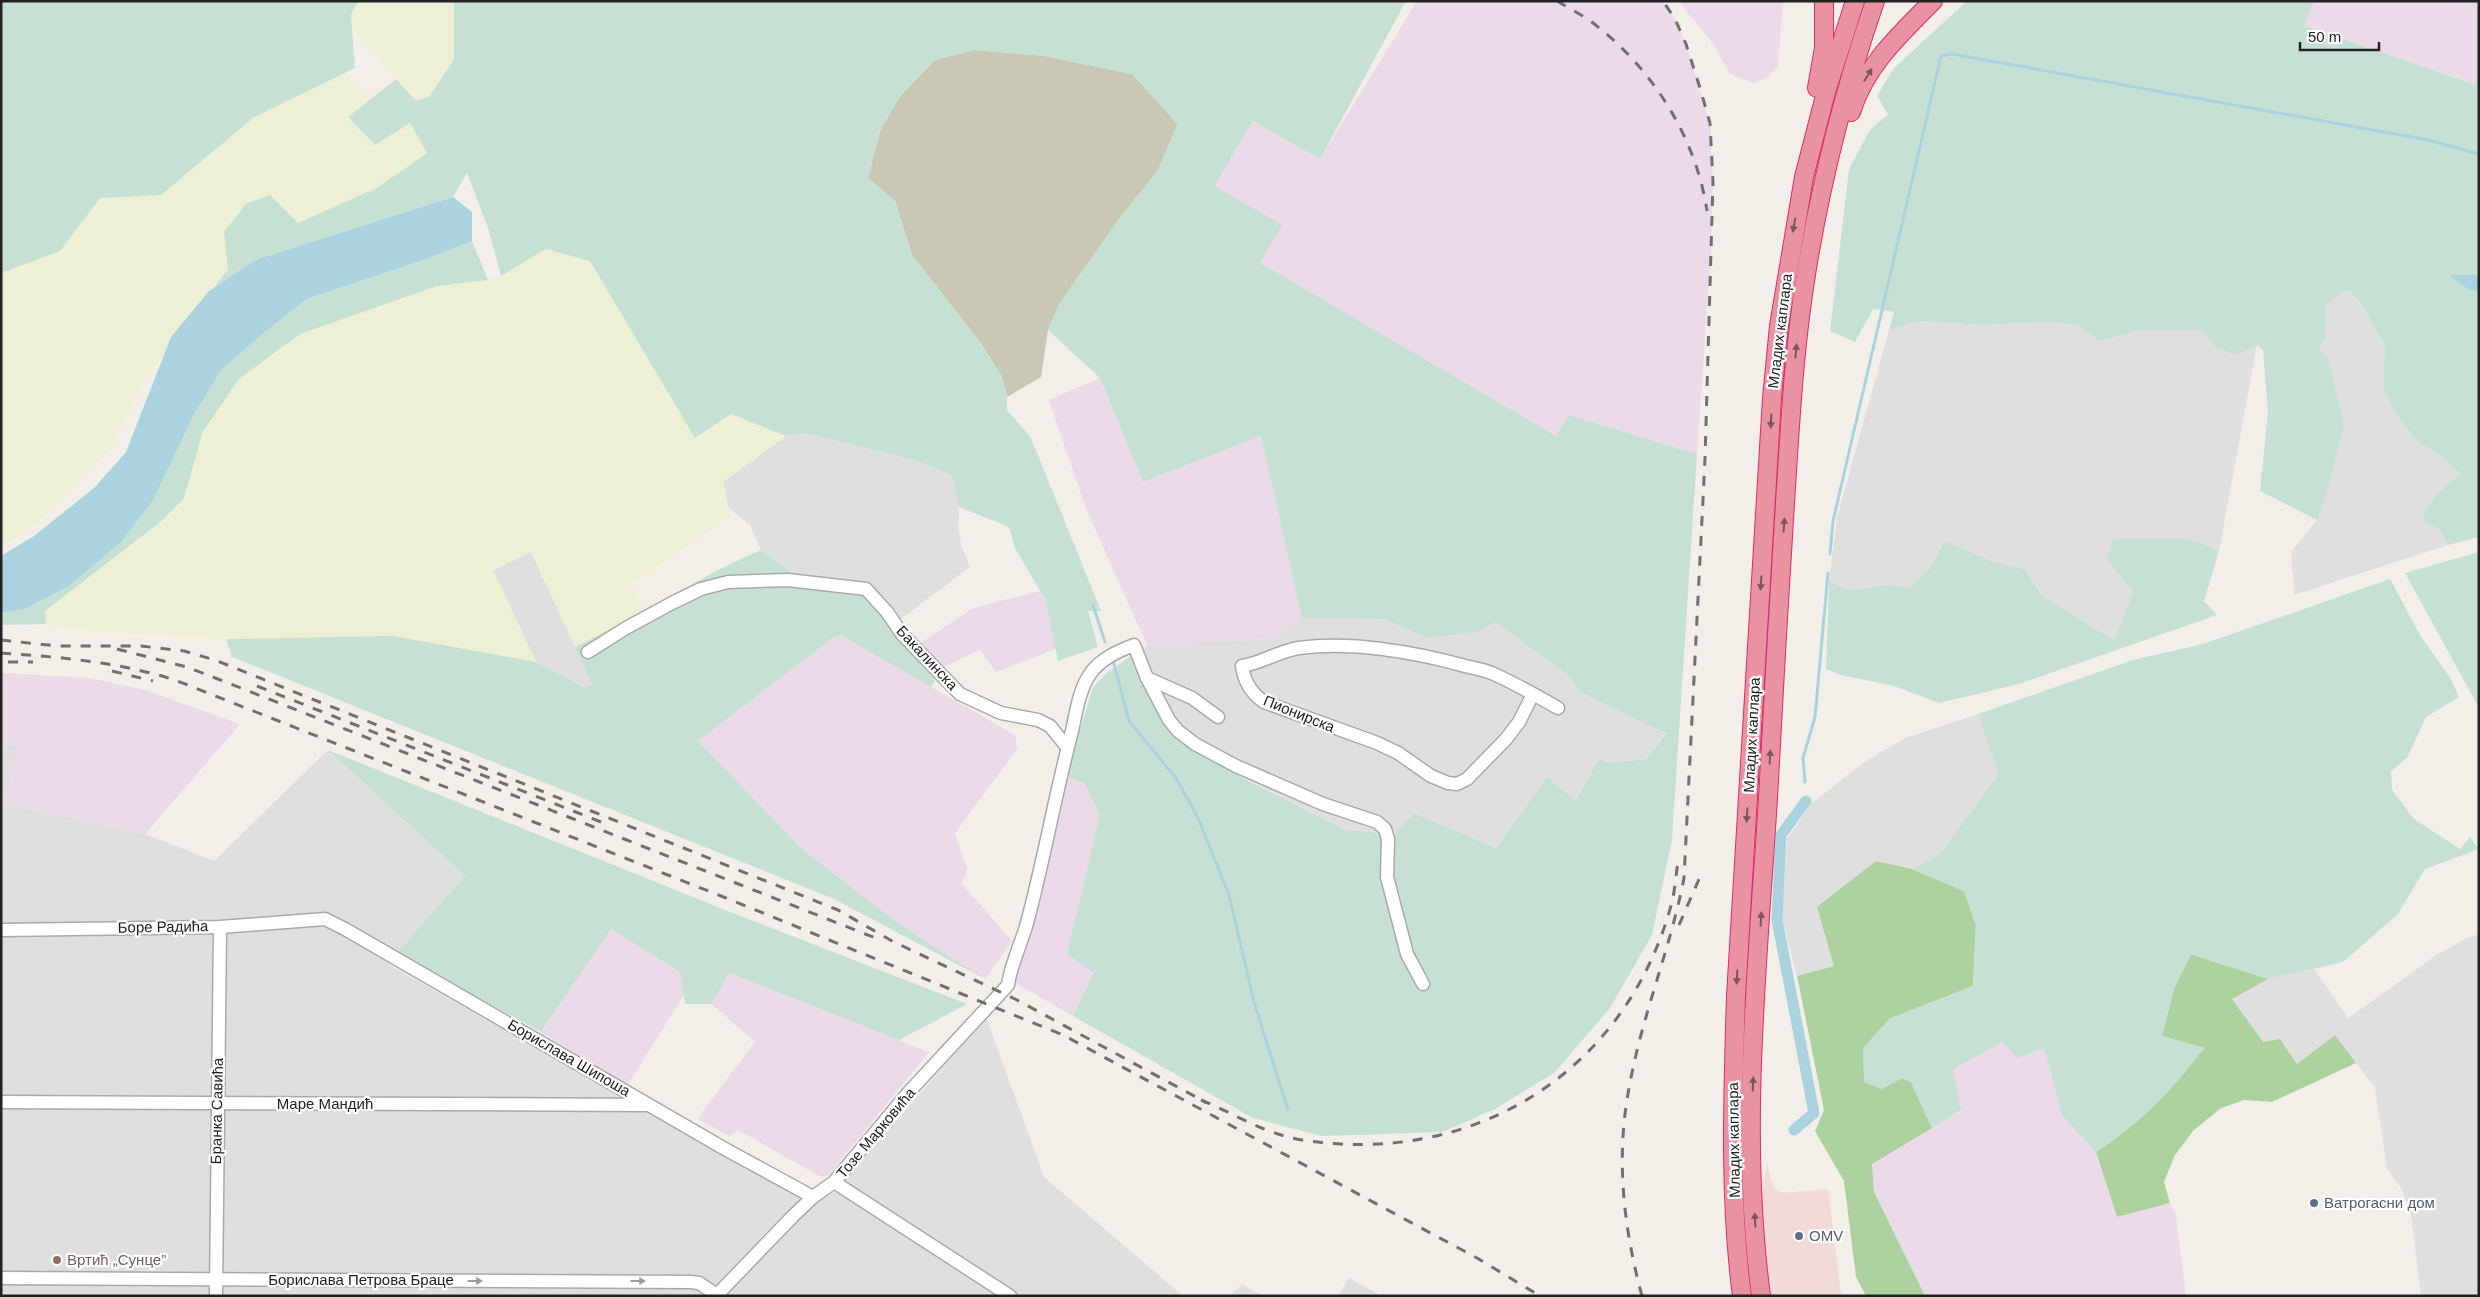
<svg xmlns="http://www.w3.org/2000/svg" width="2480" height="1297" viewBox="0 0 2480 1297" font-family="Arial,sans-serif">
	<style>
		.residential { fill: #e0dfdf }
		.commercial { fill: #f2dad9 }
		.industrial { fill: #ebdbe8 }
		.construction { fill: #c7c7b4 }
		.farmland { fill: #eef0d5 }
		.forest { fill: #add19e }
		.wetland { fill: #c6e0d4 }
		.water { fill: #aad3df }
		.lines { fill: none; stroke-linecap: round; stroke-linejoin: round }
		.stream { stroke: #aad3df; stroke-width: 3 }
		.canal { stroke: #aad3df; stroke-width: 11 }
		.minor-casing { stroke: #a9a9a9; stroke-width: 15 }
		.highway-casing { stroke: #dc2a67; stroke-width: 20 }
		.minor { stroke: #fff; stroke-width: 12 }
		.highway { stroke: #e892a2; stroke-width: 18 }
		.rail { stroke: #707070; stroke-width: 3; stroke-dasharray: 10 10; stroke-linecap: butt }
		.oneway { fill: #7b545c }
		.oneway2 { fill: #9c9c9c }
		.service-dot { fill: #5c6f8a; stroke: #fff; stroke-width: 2 }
		.education-dot { fill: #8d6e63; stroke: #fff; stroke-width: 2 }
		.labels { text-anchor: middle; stroke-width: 4.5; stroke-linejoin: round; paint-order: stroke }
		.street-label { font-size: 15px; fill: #222; stroke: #fff }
		.service-label { font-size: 15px; fill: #4e5e75; stroke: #fff; text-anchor: start }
		.education-label { font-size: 15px; fill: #785e54; stroke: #fff; text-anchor: start }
	</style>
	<rect width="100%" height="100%" fill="#f2efe9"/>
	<!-- residential -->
	<g class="residential">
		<polygon points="2350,291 2360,302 2385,345 2383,388 2419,443 2439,454 2460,474 2433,498 2423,521 2440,530 2448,545 2294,595 2291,552 2317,520 2319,351 2325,338 2326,305 2342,292"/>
		<polygon points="1920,321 1982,325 2047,322 2076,325 2100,341 2141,330 2202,330 2215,347 2257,345 2219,551 2190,539 2107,559 2133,592 2114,640 2042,596 2025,569 1991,561 1945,541 1930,568 1908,588 1890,585 1849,590 1829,582 1837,518 1889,330"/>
		<polygon points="803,433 887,453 926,464 952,476 959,507 958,525 961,544 970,567 898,621 845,586 800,579 761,550 750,525 728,507 723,482 786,436"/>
		<polygon points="531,552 593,684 585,688 536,662 493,570"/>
		<polygon points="1302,618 1384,619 1428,638 1477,632 1496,622 1569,676 1580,692 1666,732 1647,759 1607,763 1599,759 1576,800 1547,777 1496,848 1414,813 1394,834 1346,830 1179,744 1141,653 1147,645 1154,644 1271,639"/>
		<polygon points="1978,714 2000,774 1940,854 1912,869 1876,861 1834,966 1797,976 1782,919 1787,839 1811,804 1863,763 1905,738"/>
		<polygon points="18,745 4,803 145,834 214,861 328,750 465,876 388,964 810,1204 835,1192 986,1017 1044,1177 1183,1296 1,1296 1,746"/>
		<polygon points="2479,934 2479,1296 2421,1296 2411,1214 2400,1186 2387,1169 2375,1088 2335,1035 2297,1064 2280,1039 2263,1043 2232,999 2268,979 2314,969 2348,1018 2438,954 2467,938"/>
		<polygon points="1349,1278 1382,1296 1338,1296"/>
		<polygon points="1242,1284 1264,1296 1230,1296"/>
	</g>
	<!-- commercial -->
	<polygon class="commercial" points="1767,1165 1774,1189 1782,1193 1828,1189 1841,1295 1770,1296 1760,1197"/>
	<!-- industrial -->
	<g class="industrial">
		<polygon points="1417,1 1663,1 1675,19 1686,44 1710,123 1713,182 1711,251 1697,454 1569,415 1556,436 1259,263 1213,186 1253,121 1320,159"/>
		<polygon points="1678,1 1783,1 1778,67 1765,79 1753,83 1730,74 1714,45"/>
		<polygon points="2314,1 2479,1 2479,79 2475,84 2303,26"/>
		<polygon points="1100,378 1143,482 1261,436 1302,618 1271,639 1147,645 1086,509 1049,400"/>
		<polygon points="1040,591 1046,601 1056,649 996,672 980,650 943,667 919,644 973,608"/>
		<polygon points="842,636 1015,735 1017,749 955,833 967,869 962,884 1012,941 985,979 899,924 802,849 698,741 834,637"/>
		<polygon points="1,673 90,678 145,690 240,724 145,834 4,803 17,745 1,746"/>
		<polygon points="1066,776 1084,783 1100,814 1067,954 1095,973 1073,1016 1011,981 1025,952"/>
		<polygon points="611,929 680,972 684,995 627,1086 541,1032"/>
		<polygon points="729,973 929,1052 828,1176 819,1176 738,1130 730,1136 697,1119 755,1042 707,1000"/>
		<polygon points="2002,1041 2044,1048 2062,1115 2096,1152 2117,1217 2170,1203 2176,1216 2186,1296 1925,1296 1874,1192 1872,1163 1961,1111 1953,1069"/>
	</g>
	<!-- construction -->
	<polygon class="construction" points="974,50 1045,56 1132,74 1178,124 1158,170 1119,219 1060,303 1048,330 1041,377 1007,397 1002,377 983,346 912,255 895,201 868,178 880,131 900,96 935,60"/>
	<!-- farmland -->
	<g class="farmland">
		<polygon points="358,1 454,1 454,59 430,96 416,101 352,28 351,15"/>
		<polygon points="345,72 370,100 348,117 375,145 410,123 427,153 377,188 298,223 270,195 224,232 228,269 145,380 112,448 43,518 1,548 1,273 60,251 100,198 161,195 254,117"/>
		<polygon points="546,249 590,260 695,438 731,414 786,436 723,482 730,516 632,584 644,612 575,647 531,552 493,570 536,662 393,636 226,639 82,630 46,624 45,611 159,523 184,498 203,431 240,378 300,334 437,286 501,276"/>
	</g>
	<!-- forest -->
	<g class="forest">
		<polygon points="1876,861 1912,869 1964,891 1976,925 1973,986 1889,1019 1881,1089 1902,1078 1911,1082 1932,1128 1872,1164 1874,1192 1925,1296 1866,1296 1856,1277 1844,1181 1815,1131 1824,1110 1797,976 1834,966 1817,907"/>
		<path d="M2191,954L2268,979L2232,999L2263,1042L2280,1039L2297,1064L2335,1035L2356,1063L2272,1102L2244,1100L2221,1108L2193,1131L2175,1155L2164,1182L2170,1203L2117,1217L2096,1152C2140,1123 2172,1090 2204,1048L2162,1036L2174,988Z"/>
	</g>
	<!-- wetland -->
	<g class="wetland">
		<polygon points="1,1 358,1 351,15 355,68 254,117 161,195 100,198 60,251 1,273"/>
		<polygon points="454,1 1406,1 1320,159 1253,121 1214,186 1282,225 1260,263 1556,436 1569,415 1697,454 1672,840 1652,935 1610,1008 1554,1073 1495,1109 1442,1132 1322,1136 1253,1118 1073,1016 1094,973 1067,954 1100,814 1084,783 1066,776 1093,687 1106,674 1132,655 1178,741 1247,780 1346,830 1394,834 1414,813 1496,848 1547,777 1576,800 1599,759 1608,763 1647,759 1666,733 1580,692 1569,676 1496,622 1477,632 1428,638 1384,619 1302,618 1261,436 1143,482 1100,378 1048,330 1060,303 1119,219 1158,170 1178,125 1132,74 1045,56 974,50 935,60 900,96 880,131 868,178 895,201 912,255 983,346 1002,377 1007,397 1007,410 1031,438 1101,611 1088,611 1098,647 1058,661 1046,601 1015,548 1009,527 959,507 952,476 926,464 887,453 803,433 786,436 731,414 695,438 590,261 546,249 501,276 488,228 467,173 453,197 258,259 193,317 228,269 224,232 246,204 270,195 298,223 377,188 427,153 410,123 375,145 348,117 396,79 416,101 430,96 454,59"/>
		<path d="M1967,1H2314L2304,26L2474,84L2479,79V275H2450L2469,290L2479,291V537L2448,545L2440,530L2423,521C2426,500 2445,487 2460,474L2439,454L2419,443L2398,417L2383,388L2385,345L2360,302L2350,291L2342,292L2326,305L2325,338L2319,351L2328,357L2344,426L2329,484L2317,520L2260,491L2268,412L2263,350L2257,345L2236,355L2215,347L2202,330H2141L2100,341L2076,325L2047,322L1982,325L1920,321L1889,330L1894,312L1873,309L1855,342L1830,331L1849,169L1870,130L1888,114L1877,96L1894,68Z"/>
		<polygon points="472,241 488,280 437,286 300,334 240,378 203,431 184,498 159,523 45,611 46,624 1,625 1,613 24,609 191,420 221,370 265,332 307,299 418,262"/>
		<polygon points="2113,539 2190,539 2219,551 2204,601 2217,615 2019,684 1939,703 1894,686 1841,675 1826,669 1829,582 1849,590 1890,585 1908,588 1930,568 1945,541 1991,561 2025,569 2042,596 2114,640 2133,592 2107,559"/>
		<path d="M761,550L800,579L845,586H876L898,621L943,667L931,687L842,636L834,637L698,741L802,849L899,924L985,979L834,899L232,657L226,639L393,636L536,662L585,688L592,684L575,647C638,617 697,577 761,550Z"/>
		<polygon points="2479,552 2479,708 2405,573"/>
		<path d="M2390,579L2420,635L2451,679L2459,697L2426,717L2407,758L2391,771L2392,790L2414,819L2460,849L2470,837L2479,849L2425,869L2398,914L2343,962L2268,979L2191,954L2174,988L2162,1036L2204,1048C2172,1090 2141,1123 2096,1152L2062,1115L2044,1048L2017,1058L2002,1042L1953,1069L1961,1110L1932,1128L1911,1082L1902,1078L1881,1089L1864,1082L1863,1048L1889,1019L1973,986L1976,925L1964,891L1912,869L1940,854L1999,774L1978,714L2133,660L2203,644Z"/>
		<polygon points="328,750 728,911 967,1004 899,1040 729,973 711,1004 685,1004 680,972 611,929 541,1032 397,953 465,876"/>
	</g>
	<!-- water -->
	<g class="water">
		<polygon points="453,197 472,212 472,241 418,262 307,299 265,332 221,370 191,420 153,500 121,542 70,585 24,609 1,613 1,556 34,536 94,488 126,452 171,337 209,291 258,259"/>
		<polygon points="2449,275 2479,275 2479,291 2469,290"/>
	</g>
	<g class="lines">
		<!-- stream -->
		<g class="stream">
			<polyline points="1830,554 1833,521 1941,56 1952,54 2428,140 2479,154"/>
			<polyline points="1093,605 1105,642"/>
			<polyline points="1114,664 1129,721 1176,778 1198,818 1229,895 1254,1002 1288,1110"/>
			<polyline points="1805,782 1803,758 1815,717 1828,573"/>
		</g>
		<!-- canal -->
		<polyline class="canal" points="1794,1130 1814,1113 1777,920 1781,835 1806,801"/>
		<defs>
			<g id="minor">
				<polyline points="588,652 626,628 674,602 701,589 728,582 788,580 866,589 887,612 902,634 960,694 1001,713 1038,720 1050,726 1067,747"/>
				<polyline points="1147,678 1192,698 1218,717"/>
				<path d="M1533,694L1519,722L1506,739L1467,779L1457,784L1448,783L1431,776L1398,753L1377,743L1264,702C1251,693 1244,681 1242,666C1262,663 1279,651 1299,648C1351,641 1415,652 1465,666C1474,668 1485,670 1494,674C1516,684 1537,696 1558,708"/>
				<polyline points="1,930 220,927 325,919 345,929 725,1149 813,1197"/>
				<polyline points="1,1102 647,1105"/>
				<polyline points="834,1182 1010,1296"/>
				<polyline points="1,1278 691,1282 699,1283 717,1295"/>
				<polyline points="216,1296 220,927"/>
				<path d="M716,1296L793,1216L813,1197L834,1182L908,1093L1008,985C1011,963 1021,945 1027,923C1044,860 1055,795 1072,731C1076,713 1079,690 1090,674C1100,659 1118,651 1134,645L1147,678L1169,720L1178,731L1195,744L1236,766L1323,804L1377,822L1385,829L1388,839L1387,877L1407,954L1423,984"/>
			</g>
			<g id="highway">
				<polyline points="1817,88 1824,48 1824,1"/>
				<path d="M1851,112C1865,66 1900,34 1933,1"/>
				<path d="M1742,1296C1729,1197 1733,1096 1736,996L1772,398L1779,326L1804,177L1826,92L1855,1"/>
				<path d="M1761,1296C1739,1132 1758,962 1768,798C1773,700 1779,601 1785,503C1790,425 1794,346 1807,268C1822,177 1845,88 1875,1"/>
			</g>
		</defs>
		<!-- minor casing -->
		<use href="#minor" class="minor-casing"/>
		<!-- highway casing -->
		<use href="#highway" class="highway-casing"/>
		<!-- minor -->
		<use href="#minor" class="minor"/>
		<!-- highway -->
		<use href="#highway" class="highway"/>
		<!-- rail -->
		<g class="rail">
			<path d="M1557,1C1569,8 1582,15 1593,23C1652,68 1696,137 1707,211"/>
			<polyline points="1,640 57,646 141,646 184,651 215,660 838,910 892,941 1017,1000 1207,1103"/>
			<polyline points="117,649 187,667 218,679 878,939"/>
			<path d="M1,653C61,657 118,662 175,680L721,896L1063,1035L1477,1258L1540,1296"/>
			<polyline points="8,662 33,662"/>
			<polyline points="112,671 153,681"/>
			<polyline points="257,686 601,822"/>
			<polyline points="1679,925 1700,877"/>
			<path d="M1201,1100C1235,1114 1265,1134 1302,1140C1474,1167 1627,1072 1672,902C1675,889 1676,875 1678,861"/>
			<path d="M1642,1296C1624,1230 1616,1161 1628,1094C1640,1020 1670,951 1684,878L1705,459L1713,182L1710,123L1700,88L1686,44L1675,19L1663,1"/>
		</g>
	</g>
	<!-- one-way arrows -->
	<defs><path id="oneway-solid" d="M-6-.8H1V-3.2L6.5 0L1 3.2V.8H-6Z" transform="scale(1.25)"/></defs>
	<g class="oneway">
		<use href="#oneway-solid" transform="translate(1868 75) rotate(-58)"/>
		<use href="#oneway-solid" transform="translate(1794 225) rotate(100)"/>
		<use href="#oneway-solid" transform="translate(1796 351) rotate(-85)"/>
		<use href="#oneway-solid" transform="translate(1771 421) rotate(93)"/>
		<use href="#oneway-solid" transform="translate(1784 525) rotate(-86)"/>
		<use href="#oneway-solid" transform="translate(1761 583) rotate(93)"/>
		<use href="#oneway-solid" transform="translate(1770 757) rotate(-87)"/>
		<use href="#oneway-solid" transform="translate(1747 815) rotate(93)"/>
		<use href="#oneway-solid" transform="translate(1761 919) rotate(-87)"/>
		<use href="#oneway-solid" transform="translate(1737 977) rotate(93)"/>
		<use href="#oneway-solid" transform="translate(1753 1084) rotate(-88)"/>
		<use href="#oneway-solid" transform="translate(1755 1220) rotate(-93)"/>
	</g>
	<g class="oneway2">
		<use href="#oneway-solid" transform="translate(475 1281)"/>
		<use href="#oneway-solid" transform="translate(638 1281)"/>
	</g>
	<!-- markers -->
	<g class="service-dot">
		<circle cx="2314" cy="1203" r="5"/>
		<circle cx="1799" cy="1236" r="5"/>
	</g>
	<circle class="education-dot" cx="57" cy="1260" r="5"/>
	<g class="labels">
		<!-- street labels -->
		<g class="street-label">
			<text transform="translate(1780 331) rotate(-83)" y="5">Младих каплара</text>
			<text transform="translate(927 658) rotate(47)" y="5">Бакалинска</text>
			<text transform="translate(1299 714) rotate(22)" y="5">Пионирска</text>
			<text transform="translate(1752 735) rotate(-87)" y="5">Младих каплара</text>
			<text transform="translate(163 927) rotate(-1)" y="5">Боре Радића</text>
			<text transform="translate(569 1058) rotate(30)" y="5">Борислава Шипоша</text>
			<text x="325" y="1109">Маре Мандић</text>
			<text transform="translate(217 1111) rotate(-89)" y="5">Бранка Савића</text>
			<text transform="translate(876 1133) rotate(-50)" y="5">Тозе Марковића</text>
			<text transform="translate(1734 1140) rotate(-91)" y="5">Младих каплара</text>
			<text x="361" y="1285">Борислава Петрова Браце</text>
		</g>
		<!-- service labels -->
		<g class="service-label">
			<text x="2324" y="1208">Ватрогасни дом</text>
			<text x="1809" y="1241">OMV</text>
		</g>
		<!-- education labels -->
		<g class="education-label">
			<text x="67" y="1265">Вртић „Сунце”</text>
		</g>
	</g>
	<!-- border -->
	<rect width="2480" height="1297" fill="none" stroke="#222222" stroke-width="5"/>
	<!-- scale -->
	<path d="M2300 42v8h79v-8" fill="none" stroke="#222222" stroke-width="2.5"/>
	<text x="2308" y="42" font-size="15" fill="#222222" stroke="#ffffff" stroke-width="4" paint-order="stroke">50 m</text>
</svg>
